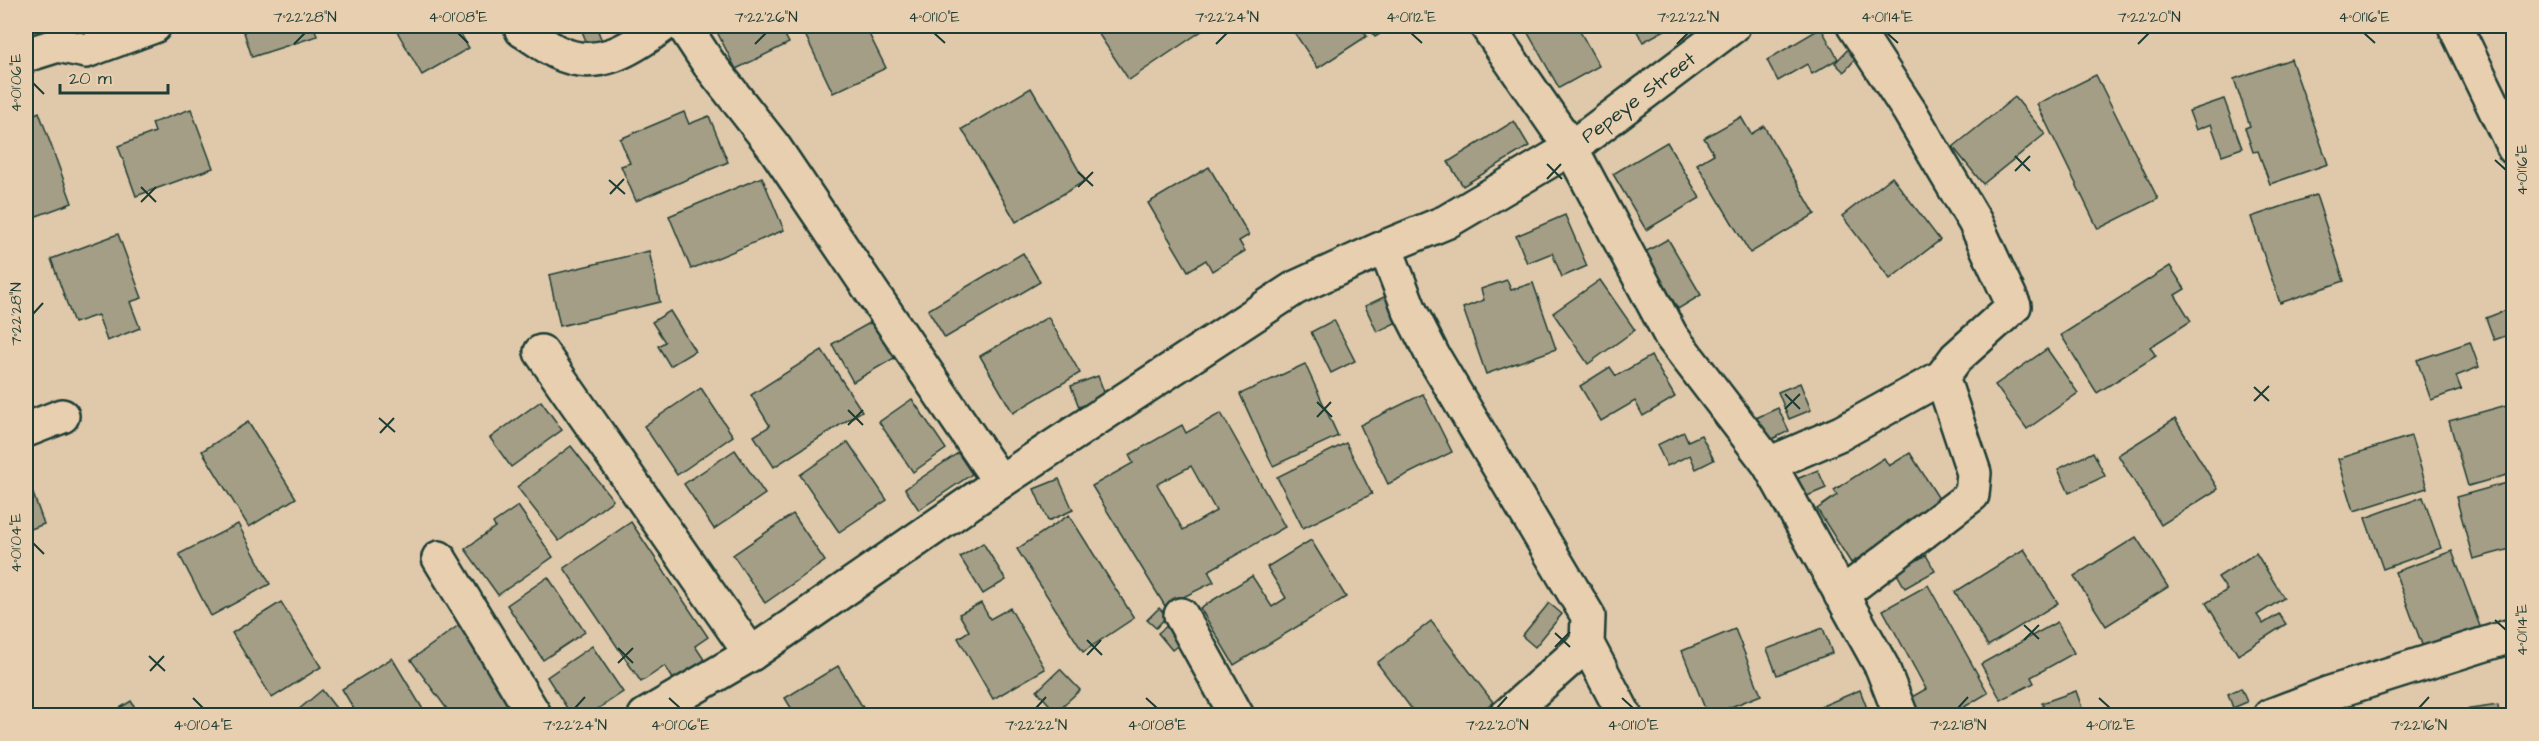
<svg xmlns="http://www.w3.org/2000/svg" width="2539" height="741" viewBox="0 0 2539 741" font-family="'Architects Daughter',sans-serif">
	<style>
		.building { fill: #a49e86; stroke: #1f3d34; stroke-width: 1.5; fill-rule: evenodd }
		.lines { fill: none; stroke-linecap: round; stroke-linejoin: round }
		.minor-casing { stroke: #1f3d34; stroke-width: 38 }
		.minor { stroke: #e8cfb0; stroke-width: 33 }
		.ticks { fill: none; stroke: #1f3d34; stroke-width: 2 }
		.labels { text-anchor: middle; stroke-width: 4.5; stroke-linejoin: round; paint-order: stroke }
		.street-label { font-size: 20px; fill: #1f3d34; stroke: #e8cfb0 }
		.neatline { fill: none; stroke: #1f3d34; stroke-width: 2 }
		.ticks-label { font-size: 15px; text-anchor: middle; fill: #1f3d34 }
	</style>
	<rect width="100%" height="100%" fill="#e0c9ab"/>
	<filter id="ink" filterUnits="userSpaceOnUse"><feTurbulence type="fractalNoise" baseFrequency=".0167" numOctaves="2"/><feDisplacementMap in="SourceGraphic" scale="12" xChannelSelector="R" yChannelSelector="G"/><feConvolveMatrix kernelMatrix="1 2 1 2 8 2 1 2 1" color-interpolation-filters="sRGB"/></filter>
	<g filter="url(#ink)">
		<!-- building -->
		<g class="building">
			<polygon points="242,26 314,26 317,36 252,57"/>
			<polygon points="394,26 456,26 469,48 422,75"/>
			<polygon points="580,26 596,26 606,51 592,56"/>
			<polygon points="714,26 780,26 789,43 736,69"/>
			<polygon points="801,26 865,26 886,68 833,93"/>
			<polygon points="1104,26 1209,26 1129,80 1098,33 1105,27"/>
			<polygon points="1290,26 1360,26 1367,36 1318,68"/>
			<polygon points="1367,26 1393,26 1375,37"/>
			<polygon points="1524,26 1577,26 1599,66 1559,88"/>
			<polygon points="1634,26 1672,26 1643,42"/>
			<polygon points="2503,26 2514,26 2514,63"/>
			<polygon points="1821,28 1838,59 1812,74 1807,64 1778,81 1767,60"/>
			<polygon points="1851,46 1860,54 1844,72 1835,63"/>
			<polygon points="2291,59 2328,164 2270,184 2258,151 2253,152 2245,128 2250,126 2234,79"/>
			<polygon points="2096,75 2158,199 2098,229 2037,104"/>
			<polygon points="1031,88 1085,181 1016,222 962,129"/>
			<polygon points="2015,97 2045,134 1983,184 1953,147"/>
			<polygon points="2224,99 2242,148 2222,155 2211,124 2196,130 2189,111"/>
			<polygon points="191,109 213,168 136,196 118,146 155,132 152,123"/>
			<polygon points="39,112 72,203 26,220 26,118"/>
			<polygon points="684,112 689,124 709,116 728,162 636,201 621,166 630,163 620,139"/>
			<polygon points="1741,117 1751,134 1764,126 1815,214 1750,253 1697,164 1714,154 1704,138"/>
			<polygon points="1514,121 1529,146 1463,186 1448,162"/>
			<polygon points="1667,142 1700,198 1646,230 1613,174"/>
			<polygon points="1209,167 1249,235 1239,241 1245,251 1212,271 1206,260 1188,271 1148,203"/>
			<polygon points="762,177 784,230 691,269 669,216"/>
			<polygon points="1892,177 1940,240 1890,279 1842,216"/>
			<polygon points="2316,195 2344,281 2280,303 2251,217"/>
			<polygon points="1565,215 1587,266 1562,277 1552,253 1527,263 1516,236"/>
			<polygon points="118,234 142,298 130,302 140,328 107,341 98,315 74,323 51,259"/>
			<polygon points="1668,239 1701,295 1678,309 1645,252"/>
			<polygon points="649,251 660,302 560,326 549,275"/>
			<polygon points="1023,253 1040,282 945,338 928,310"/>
			<polygon points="2170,266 2185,289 2175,295 2191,321 2150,347 2156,356 2097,393 2061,335"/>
			<polygon points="1507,280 1511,290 1533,283 1556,349 1486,374 1463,308 1484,300 1481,289"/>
			<polygon points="1600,280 1635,330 1588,364 1553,313"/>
			<polygon points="1388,295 1401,320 1377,332 1365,306"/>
			<polygon points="2514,307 2514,333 2494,340 2486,318"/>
			<polygon points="670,311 695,351 670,366 658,346 665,342 652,322"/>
			<polygon points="1048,317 1080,373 1013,413 980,356"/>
			<polygon points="875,320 896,357 853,382 832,344"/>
			<polygon points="1334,320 1355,361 1331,373 1311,332"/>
			<polygon points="2470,342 2479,367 2456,376 2461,389 2431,400 2417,360"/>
			<polygon points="2047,349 2078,393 2027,429 1995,385"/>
			<polygon points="822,350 862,411 774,467 754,436 770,426 751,395"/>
			<polygon points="1651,356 1675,397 1643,416 1635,401 1601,421 1580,386 1610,367 1616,376"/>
			<polygon points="1305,364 1338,436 1273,466 1240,394"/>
			<polygon points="1098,376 1106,397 1079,407 1071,386"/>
			<polygon points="1800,383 1811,410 1789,419 1778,392"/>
			<polygon points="701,388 733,436 677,475 644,426"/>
			<polygon points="1423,394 1452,452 1388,484 1360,425"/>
			<polygon points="912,399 946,449 913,472 879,422"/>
			<polygon points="541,401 562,430 511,467 490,438"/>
			<polygon points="2514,403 2514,473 2468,486 2449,421"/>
			<polygon points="1778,408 1789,431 1766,442 1756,418"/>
			<path d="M1221,413L1285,527L1208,571L1214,582L1165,606L1092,486L1133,463L1129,455L1182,425L1186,433ZM1191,466L1216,511L1183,530L1157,484Z"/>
			<polygon points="2175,419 2218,489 2161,525 2118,455"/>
			<polygon points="248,422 296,498 249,527 202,451"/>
			<polygon points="1684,432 1688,441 1701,435 1714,460 1696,469 1690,455 1667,466 1657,445"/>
			<polygon points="2411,436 2427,488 2354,511 2338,459"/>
			<polygon points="848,442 887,500 839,532 800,475"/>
			<polygon points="1346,443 1372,494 1303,528 1277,477"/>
			<polygon points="571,446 613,500 559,541 517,487"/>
			<polygon points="735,450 765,494 714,529 684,484"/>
			<polygon points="2093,452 2105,476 2069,493 2058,469"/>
			<polygon points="958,453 972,474 919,510 905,489"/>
			<polygon points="1910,453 1943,505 1851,563 1817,509 1837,495 1834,490 1884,458 1889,466"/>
			<polygon points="1818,470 1826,488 1800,499 1792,481"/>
			<polygon points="26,474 44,524 26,531"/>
			<polygon points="1059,479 1073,510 1048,521 1034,489"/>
			<polygon points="2514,481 2514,548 2473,559 2456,497"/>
			<polygon points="2423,497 2441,548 2383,569 2365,518"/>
			<polygon points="518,506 553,557 498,595 465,549 495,527 493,523"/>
			<polygon points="793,514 825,561 765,603 733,555"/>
			<polygon points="1069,515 1134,618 1083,652 1017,549"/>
			<polygon points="631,522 708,637 695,646 707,664 677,685 665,666 641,682 564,568"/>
			<polygon points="238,524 270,584 211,616 179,554"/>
			<polygon points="2136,537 2168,587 2106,626 2074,576"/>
			<polygon points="1311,540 1346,597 1234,665 1200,608 1252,576 1272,607 1286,598 1267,567"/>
			<polygon points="983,543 1006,580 983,594 960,557"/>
			<polygon points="2024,549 2058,603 1988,646 1955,592"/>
			<polygon points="2452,551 2481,629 2424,650 2395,572"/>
			<polygon points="2256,553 2284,598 2257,615 2263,624 2279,614 2286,624 2238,655 2206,603 2227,590 2218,577"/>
			<polygon points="1926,555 1935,571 1905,588 1896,572"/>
			<polygon points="548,577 585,632 543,660 507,605"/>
			<polygon points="1928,585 1988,693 1949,716 1920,716 1910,698 1926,689 1883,610"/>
			<polygon points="281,602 321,667 272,698 232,633"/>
			<polygon points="981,603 990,619 1010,608 1045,669 993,699 958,638 969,631 959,614"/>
			<polygon points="1549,603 1562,614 1535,647 1522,636"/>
			<polygon points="1159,608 1167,616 1156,628 1147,620"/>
			<polygon points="1177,618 1190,636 1172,650 1158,633"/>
			<polygon points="1431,621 1493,702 1475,716 1417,716 1377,663"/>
			<polygon points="463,622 532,715 452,716 411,660"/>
			<polygon points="2057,622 2074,653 2031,677 2034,683 2001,700 1981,664"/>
			<polygon points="1823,628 1832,653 1777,675 1767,649"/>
			<polygon points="1735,629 1761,695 1708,716 1682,651"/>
			<polygon points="592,646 623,692 587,716 572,716 547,677"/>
			<polygon points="392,658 427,716 358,716 342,689"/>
			<polygon points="838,666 868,716 796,716 785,698"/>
			<polygon points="1060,669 1080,690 1056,712 1037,691"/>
			<polygon points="2241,688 2247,702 2233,708 2228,694"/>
			<polygon points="322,690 342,716 291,716"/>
			<polygon points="1860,690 1870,716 1817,716 1815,709"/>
			<polygon points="2076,691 2085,716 2047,716 2042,703"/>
			<polygon points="131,701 140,716 107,716"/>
			<polygon points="2498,705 2499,716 2436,716 2436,714"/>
		</g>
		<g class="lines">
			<defs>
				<g id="minor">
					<polyline points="684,26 709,64 774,147 1000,482"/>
					<polyline points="1487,26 1571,148 1671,336 1769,464 1882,667 1901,716"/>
					<polyline points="2455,26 2514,148"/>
					<path d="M522,30C534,37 545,46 557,52C596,72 631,49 662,26"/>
					<polyline points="26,55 58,45 86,51 154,26"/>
					<polyline points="541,352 751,654"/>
					<polyline points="26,430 62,416"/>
					<polyline points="1769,464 1841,433 1942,377"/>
					<polyline points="439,558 535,716"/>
					<polyline points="1841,595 1972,495 1974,473 1942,377 1956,358 2014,306 1975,222 1910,112 1854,26"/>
					<polyline points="1181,615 1237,716"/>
					<polyline points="645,716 751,654 1000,482 1295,288 1385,247"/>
					<polyline points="1506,716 1587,644"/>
					<polyline points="1625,716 1587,644 1588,616 1433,356 1410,311 1385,247 1446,222 1571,148 1733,26"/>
					<polyline points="2270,716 2330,693 2514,635"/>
				</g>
			</defs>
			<!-- minor casing -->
			<use href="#minor" class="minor-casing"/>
			<!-- minor -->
			<use href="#minor" class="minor"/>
		</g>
	</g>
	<!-- ticks -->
	<path class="ticks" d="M458,33L468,43M934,33L945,43M1411,33L1422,43M1887,33L1898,43M2364,33L2375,43M294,44L305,33M755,44L766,33M1216,44L1227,33M1677,44L1688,33M2138,44L2149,33M33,83L44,94M2015,156L2030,171M2495,160L2506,170M1547,164L1562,179M2015,171L2030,156M1078,172L1093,186M1547,179L1561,164M609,180L625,194M141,187L156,202M1078,187L1093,172M610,194L624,179M141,202L156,187M33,314L43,303M2254,387L2269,401M1785,394L1800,409M2254,401L2269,386M1317,402L1332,417M1785,409L1800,394M848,410L863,425M1317,417L1331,402M379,418L395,432M848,425L863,410M380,433L394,418M33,543L44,554M2495,620L2506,630M2024,625L2039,639M1555,633L1570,647M1087,640L1102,655M2024,640L2039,625M1555,647L1570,632M618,648L633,663M1087,655L1101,640M149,656L165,671M618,663L633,648M150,671L164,656M193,698L203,708M669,698L680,708M1146,698L1157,708M1622,698L1633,708M2099,698L2110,708M575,708L585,697M1036,708L1046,697M1497,708L1507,697M1958,708L1968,697M2419,708L2429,697"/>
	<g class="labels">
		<!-- street labels -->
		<g class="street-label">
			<text transform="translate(1638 97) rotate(-37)" y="7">Pepeye Street</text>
		</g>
	</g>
	<!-- margin -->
	<rect width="2539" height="741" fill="none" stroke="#e8cfb0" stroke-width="66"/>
	<!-- scale -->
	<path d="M60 84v9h108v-9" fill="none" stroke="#1f3d34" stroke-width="3"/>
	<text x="69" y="84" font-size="18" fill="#1f3d34" stroke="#e8cfb0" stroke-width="4.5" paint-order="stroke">20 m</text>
	<rect x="33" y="33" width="2473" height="675" class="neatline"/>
	<g class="ticks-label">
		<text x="305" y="22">7°22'28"N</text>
		<text x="458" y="22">4°01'08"E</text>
		<text x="766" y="22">7°22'26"N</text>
		<text x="934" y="22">4°01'10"E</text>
		<text x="1227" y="22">7°22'24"N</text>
		<text x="1411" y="22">4°01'12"E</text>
		<text x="1688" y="22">7°22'22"N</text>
		<text x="1887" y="22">4°01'14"E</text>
		<text x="2149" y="22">7°22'20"N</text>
		<text x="2364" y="22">4°01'16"E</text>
		<text transform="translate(16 83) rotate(-90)" y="5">4°01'06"E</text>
		<text transform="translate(2522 170) rotate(-90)" y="5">4°01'16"E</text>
		<text transform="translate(16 314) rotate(-90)" y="5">7°22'28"N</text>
		<text transform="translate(16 543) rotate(-90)" y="5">4°01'04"E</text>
		<text transform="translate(2522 630) rotate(-90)" y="5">4°01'14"E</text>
		<text x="203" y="730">4°01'04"E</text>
		<text x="575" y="730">7°22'24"N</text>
		<text x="680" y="730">4°01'06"E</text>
		<text x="1036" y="730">7°22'22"N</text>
		<text x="1157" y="730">4°01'08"E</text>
		<text x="1497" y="730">7°22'20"N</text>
		<text x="1633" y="730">4°01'10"E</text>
		<text x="1958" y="730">7°22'18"N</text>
		<text x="2110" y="730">4°01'12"E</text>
		<text x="2419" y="730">7°22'16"N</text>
	</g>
</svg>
